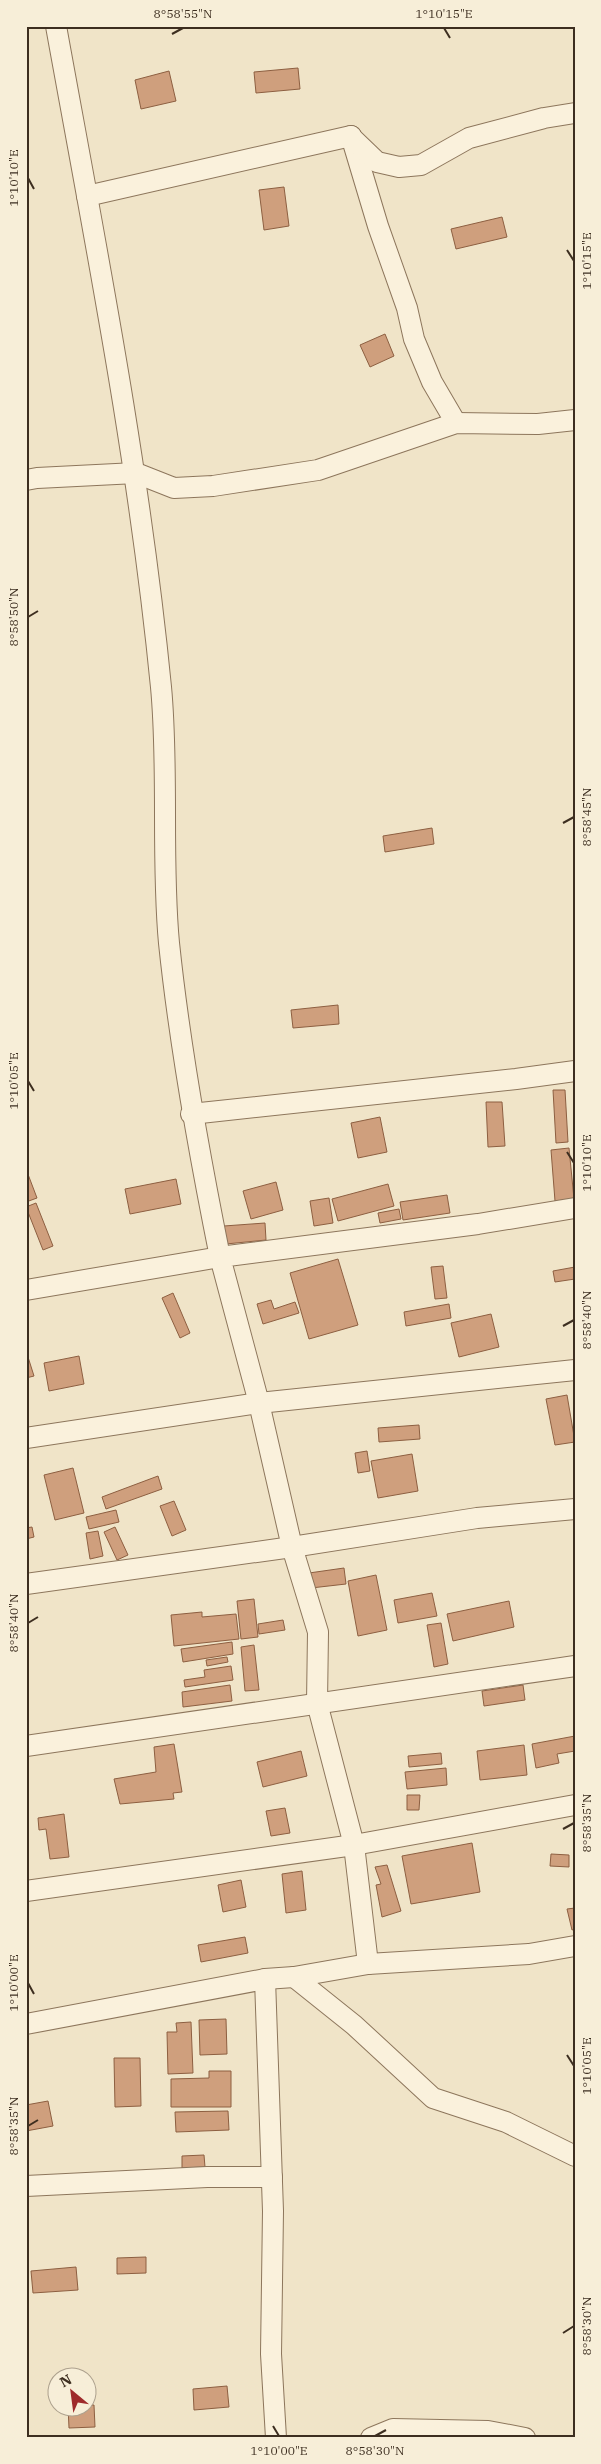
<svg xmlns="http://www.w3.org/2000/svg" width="601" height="2464" viewBox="0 0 601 2464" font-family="'IBM Plex Serif',serif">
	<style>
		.building { fill: #cf9f7d; stroke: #8d5f41 }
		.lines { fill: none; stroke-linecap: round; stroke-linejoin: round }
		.minor-casing { stroke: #8d765c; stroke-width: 22 }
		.minor { stroke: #faf1dc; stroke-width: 20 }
		.ticks { fill: none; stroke: #3d2e20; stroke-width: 2 }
		.neatline { fill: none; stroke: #3d2e20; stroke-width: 2 }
		.ticks-label { font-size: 12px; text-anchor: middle; fill: #3d2e20 }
	</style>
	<rect width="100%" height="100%" fill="#f0e4c8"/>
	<!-- building -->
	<g class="building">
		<polygon points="298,68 300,89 256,93 254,72"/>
		<polygon points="169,71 176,101 141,109 135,80"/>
		<polygon points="284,187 289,226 264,230 259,190"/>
		<polygon points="502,217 507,237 456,249 451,229"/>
		<polygon points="385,334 394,356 370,367 360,345"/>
		<polygon points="432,828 434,844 385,852 383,836"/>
		<polygon points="338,1005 339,1024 293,1028 291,1010"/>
		<polygon points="553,1090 565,1090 568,1142 556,1143"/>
		<polygon points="486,1102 502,1102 505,1146 488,1147"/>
		<polygon points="380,1117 387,1152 358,1158 351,1123"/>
		<polygon points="569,1148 574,1199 555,1201 551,1150"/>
		<polygon points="26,1169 37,1198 26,1202"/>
		<polygon points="176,1179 181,1204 130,1214 125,1189"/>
		<polygon points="276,1182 283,1210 251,1219 243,1191"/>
		<polygon points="388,1184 394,1206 338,1221 332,1199"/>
		<polygon points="447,1195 450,1213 403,1220 400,1202"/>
		<polygon points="329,1198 333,1223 314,1226 310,1201"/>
		<polygon points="36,1203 53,1246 43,1250 26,1207"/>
		<polygon points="399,1209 401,1219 380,1223 378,1213"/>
		<polygon points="265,1223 266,1240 226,1244 224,1226"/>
		<polygon points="338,1259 358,1325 309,1339 290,1273"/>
		<polygon points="443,1266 447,1298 435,1299 431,1267"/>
		<polygon points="575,1267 575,1279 555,1282 553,1271"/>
		<polygon points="173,1293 190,1333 180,1338 162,1298"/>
		<polygon points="271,1300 274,1309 295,1302 299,1313 263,1324 257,1304"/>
		<polygon points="449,1304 451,1318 406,1326 404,1312"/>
		<polygon points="491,1314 499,1347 459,1357 451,1323"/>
		<polygon points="79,1356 84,1384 49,1391 44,1363"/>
		<polygon points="26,1357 28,1357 34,1376 26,1378"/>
		<polygon points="567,1395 575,1442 555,1445 546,1399"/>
		<polygon points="419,1425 420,1439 379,1442 378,1428"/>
		<polygon points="367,1451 370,1471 358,1473 355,1453"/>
		<polygon points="412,1454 418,1491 378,1498 371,1461"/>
		<polygon points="73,1468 84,1513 55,1520 44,1475"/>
		<polygon points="158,1476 162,1489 106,1509 102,1497"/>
		<polygon points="174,1501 186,1530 172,1536 160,1506"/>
		<polygon points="116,1510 119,1522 89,1529 86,1517"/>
		<polygon points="32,1527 34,1537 26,1539 26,1528"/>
		<polygon points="115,1527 128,1555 117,1560 104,1532"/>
		<polygon points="98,1531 103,1556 90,1559 86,1533"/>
		<polygon points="344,1568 346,1584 311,1588 309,1573"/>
		<polygon points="376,1575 387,1630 358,1636 348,1581"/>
		<polygon points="432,1593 437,1616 398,1623 394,1600"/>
		<polygon points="254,1599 258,1637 241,1639 237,1601"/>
		<polygon points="509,1601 514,1627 453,1641 447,1614"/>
		<polygon points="202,1612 202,1617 236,1614 239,1639 174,1646 171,1615"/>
		<polygon points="283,1620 285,1630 259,1634 258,1624"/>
		<polygon points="441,1623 448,1664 434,1667 427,1625"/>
		<polygon points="232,1642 233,1654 183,1662 181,1649"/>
		<polygon points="254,1645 259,1690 245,1691 241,1647"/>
		<polygon points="227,1657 228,1662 207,1666 206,1660"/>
		<polygon points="231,1666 233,1680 185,1687 184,1680 205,1677 204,1670"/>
		<polygon points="230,1685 232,1701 183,1707 182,1692"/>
		<polygon points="523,1685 525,1700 484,1706 482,1691"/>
		<polygon points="575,1736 575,1751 557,1754 559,1763 536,1768 532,1744"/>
		<polygon points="174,1744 182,1792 173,1793 174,1799 120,1804 114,1779 156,1772 154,1747"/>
		<polygon points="524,1745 527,1775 480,1780 477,1751"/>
		<polygon points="301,1751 307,1776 263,1787 257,1762"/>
		<polygon points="441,1753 442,1764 409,1767 408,1756"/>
		<polygon points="446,1768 447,1785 407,1789 405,1772"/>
		<polygon points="407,1795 420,1795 419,1810 407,1810"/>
		<polygon points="285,1808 290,1833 271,1836 266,1811"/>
		<polygon points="64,1814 69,1857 50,1859 46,1829 39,1830 38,1818"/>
		<polygon points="472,1843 480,1892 411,1904 402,1856"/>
		<polygon points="551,1854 569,1855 569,1867 550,1866"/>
		<polygon points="387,1865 401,1911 382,1917 376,1885 381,1884 375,1867"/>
		<polygon points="302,1871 306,1910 286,1913 282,1874"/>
		<polygon points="241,1880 246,1907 223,1912 218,1885"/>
		<polygon points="575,1908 575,1929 572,1930 567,1909"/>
		<polygon points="245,1937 248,1953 201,1962 198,1945"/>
		<polygon points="226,2019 227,2054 200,2055 199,2020"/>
		<polygon points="191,2022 193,2073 168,2074 167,2032 177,2032 176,2023"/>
		<polygon points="114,2058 140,2058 141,2106 115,2107"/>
		<polygon points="209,2071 231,2071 231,2107 171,2107 171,2079 209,2078"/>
		<polygon points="48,2101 53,2126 26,2131 26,2105"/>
		<polygon points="228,2111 229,2130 176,2132 175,2112"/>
		<polygon points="204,2155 205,2167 182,2168 182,2156"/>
		<polygon points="146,2257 146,2273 117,2274 117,2258"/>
		<polygon points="76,2267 78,2290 33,2293 31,2271"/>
		<polygon points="227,2386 229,2407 194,2410 193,2389"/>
		<polygon points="88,2405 94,2405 95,2427 69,2428 68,2406"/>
	</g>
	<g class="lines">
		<defs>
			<g id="minor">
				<polyline points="351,136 378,226 407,308 414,339 432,382 456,423"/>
				<polyline points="352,138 377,162 399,167 421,165 469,138 544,118 575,113"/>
				<polyline points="87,196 351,136"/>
				<polyline points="26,480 37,478 136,473 174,488 213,486 318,470 456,423 538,424 575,420"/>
				<polyline points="191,1114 516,1079 575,1071"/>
				<path d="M26,1290L220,1257C199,1153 180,1049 169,943C161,858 169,771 161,687C139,463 96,247 56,26"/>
				<polyline points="26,1438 259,1403 575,1370"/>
				<polyline points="26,1584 292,1547 477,1518 575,1509"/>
				<polyline points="26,1746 575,1666"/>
				<polyline points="26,1891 354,1845 575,1805"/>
				<polyline points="368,1964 354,1845 317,1703 318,1632 292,1547 259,1403 220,1257 478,1224 575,1208"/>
				<polyline points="294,1977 354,2025 433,2098 506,2122 575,2156"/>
				<polyline points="265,1979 273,2211 271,2354 276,2438"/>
				<polyline points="26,2024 265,1979 294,1977 368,1964 529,1954 575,1946"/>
				<polyline points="26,2186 207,2177 272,2177"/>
				<polyline points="371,2438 393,2429 488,2431 525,2438"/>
			</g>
		</defs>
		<!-- minor casing -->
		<use href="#minor" class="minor-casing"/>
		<!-- minor -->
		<use href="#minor" class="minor"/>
	</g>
	<!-- ticks -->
	<path class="ticks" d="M444,28L450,38M172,34L183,28M28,178L34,189M567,250L574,261M28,617L38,611M563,823L574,817M28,1081L34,1091M567,1152L574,1163M563,1326L574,1320M28,1623L38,1617M563,1829L574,1823M28,1983L34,1994M567,2055L574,2066M28,2126L38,2120M563,2333L574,2326M273,2426L279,2436M375,2436L386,2430"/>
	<!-- border -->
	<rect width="601" height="2464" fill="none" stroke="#f7eed8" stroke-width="55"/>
	<!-- north arrow -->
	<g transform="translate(72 2392) rotate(331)"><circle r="24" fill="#f7eed8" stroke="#ada18e"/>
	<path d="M0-4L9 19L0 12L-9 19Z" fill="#9e2a2b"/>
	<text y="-8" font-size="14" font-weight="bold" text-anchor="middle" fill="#3d2e20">N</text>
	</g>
	<rect x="28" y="28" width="546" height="2408" class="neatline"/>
	<g class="ticks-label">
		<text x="183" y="18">8°58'55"N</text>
		<text x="444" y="18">1°10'15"E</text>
		<text transform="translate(14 178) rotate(-90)" y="4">1°10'10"E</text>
		<text transform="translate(587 261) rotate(-90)" y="4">1°10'15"E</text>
		<text transform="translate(14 617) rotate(-90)" y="4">8°58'50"N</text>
		<text transform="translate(587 817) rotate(-90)" y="4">8°58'45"N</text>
		<text transform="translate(14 1081) rotate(-90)" y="4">1°10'05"E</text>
		<text transform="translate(587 1163) rotate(-90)" y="4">1°10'10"E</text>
		<text transform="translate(587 1320) rotate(-90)" y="4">8°58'40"N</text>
		<text transform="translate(14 1623) rotate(-90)" y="4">8°58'40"N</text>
		<text transform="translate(587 1823) rotate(-90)" y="4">8°58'35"N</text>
		<text transform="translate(14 1983) rotate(-90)" y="4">1°10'00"E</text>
		<text transform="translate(587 2066) rotate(-90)" y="4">1°10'05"E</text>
		<text transform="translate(14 2126) rotate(-90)" y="4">8°58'35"N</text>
		<text transform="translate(587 2326) rotate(-90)" y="4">8°58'30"N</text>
		<text x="279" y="2455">1°10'00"E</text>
		<text x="375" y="2455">8°58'30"N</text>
	</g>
</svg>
